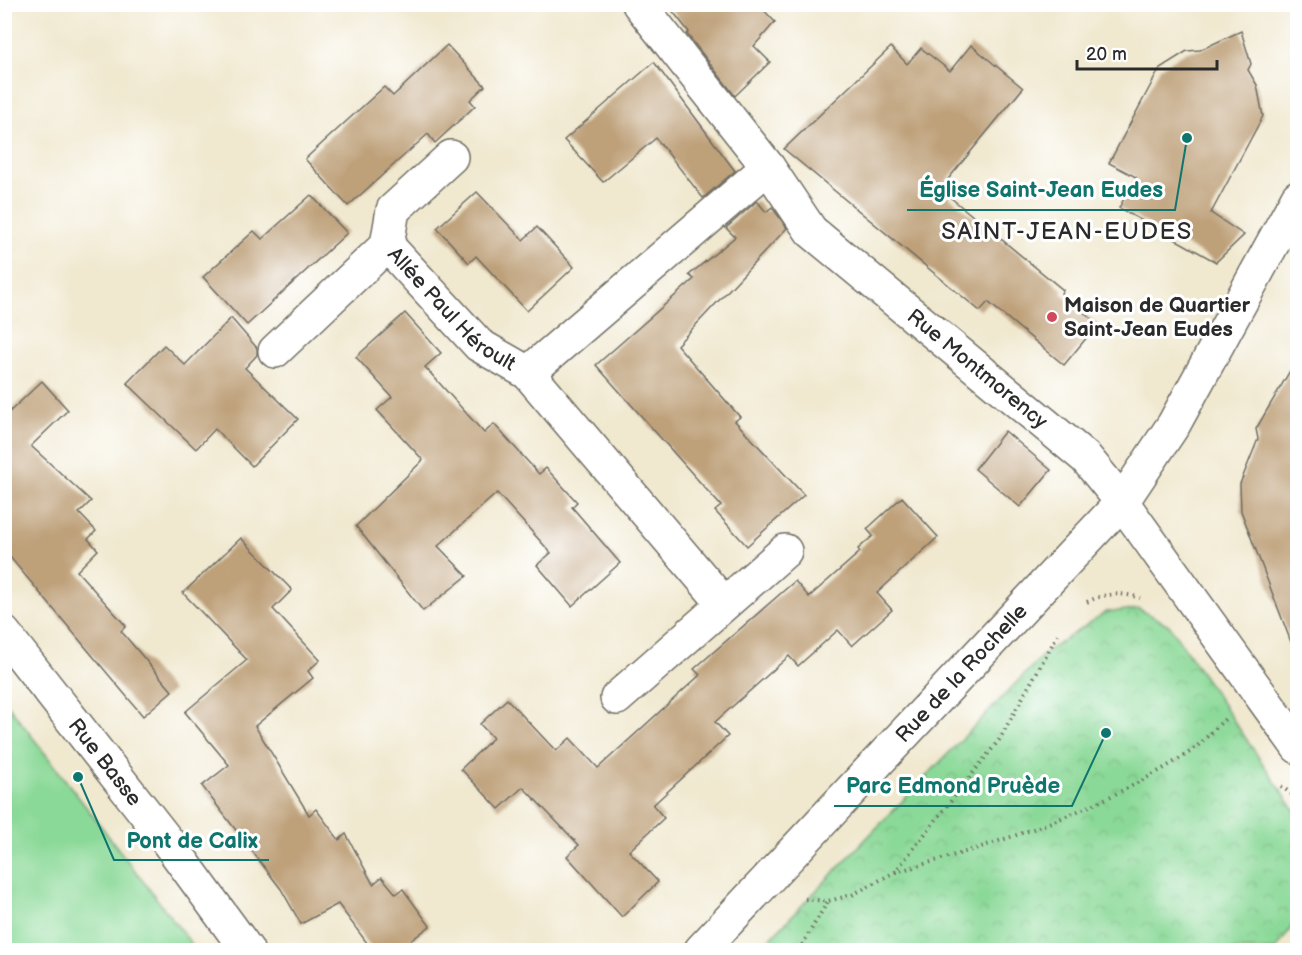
<svg xmlns="http://www.w3.org/2000/svg" width="1302" height="955" viewBox="0 0 1302 955" font-family="'Balsamiq Sans',sans-serif">
	<style>
		.park { fill: url(#park-crowns); stroke: #5b8262; stroke-width: 1.5 }
		.pitch { fill: #8bd998; stroke: #5b8262; stroke-width: 1.5 }
		.building { fill: #bea079 }
		.lines { fill: none; stroke-linecap: round; stroke-linejoin: round }
		.minor-casing { stroke: #706d64; stroke-width: 36 }
		.path { stroke: #706d64; stroke-width: 4; stroke-dasharray: 1.5 4.5; stroke-linecap: butt }
		.minor { stroke: #fff; stroke-width: 33 }
		.poi-dot { fill: #d1495b; stroke: #fff; stroke-width: 2 }
		.labels { text-anchor: middle; stroke-width: 6; stroke-linejoin: round; paint-order: stroke }
		.poi-label { font-size: 21px; font-weight: bold; fill: #2b2b2b; stroke: #fff; text-anchor: start }
		.street-label { font-size: 21px; fill: #2b2b2b; stroke: #fff }
		.quarter-label { font-size: 24px; letter-spacing: 1.5px; fill: #2b2b2b; stroke: #fff }
		.leader { fill: none; stroke: #0f766e; stroke-width: 2 }
		.callout-dot { fill: #0f766e; stroke: #fff; stroke-width: 2 }
		.callout-label { font-size: 22px; text-anchor: middle; font-weight: bold; fill: #0f766e; stroke: #fff; stroke-width: 6; stroke-linejoin: round; paint-order: stroke }
	</style>
	<defs>
		<pattern id="park-crowns" width="20" height="18" patternUnits="userSpaceOnUse" patternTransform="scale(1.5)"><rect width="20" height="18" fill="#8bd998"/><path d="M2 6a3 3 0 1 1 6 0M12 15a3 3 0 1 1 6 0" fill="none" stroke="#78ba83"/></pattern>
	</defs>
	<rect width="100%" height="100%" fill="#fff"/>
	<filter id="ink" filterUnits="userSpaceOnUse"><feTurbulence type="fractalNoise" baseFrequency=".0167" numOctaves="2"/><feDisplacementMap in="SourceGraphic" scale="12" xChannelSelector="R" yChannelSelector="G"/><feConvolveMatrix kernelMatrix="1 2 1 2 8 2 1 2 1" color-interpolation-filters="sRGB"/></filter>
	<filter id="wash" filterUnits="userSpaceOnUse"><feTurbulence type="fractalNoise" baseFrequency=".008" numOctaves="4" result="noise"/><feDisplacementMap in="SourceGraphic" scale="24" xChannelSelector="R" yChannelSelector="G"/><feGaussianBlur stdDeviation="1.35" result="paint"/><feColorMatrix in="noise" values="0 0 0 0 0 0 0 0 0 0 0 0 0 0 0 0 0 1.4 0 .05"/><feComposite in="paint" operator="in"/></filter>
	<g filter="url(#wash)">
		<rect width="100%" height="100%" fill="#f0e8cf"/>
		<!-- park -->
		<polygon class="park" points="1139,609 1169,625 1297,814 1297,919 1276,950 759,950 1046,652 1106,612"/>
		<!-- pitch -->
		<polygon class="pitch" points="4,700 196,950 5,950"/>
		<g id="blocks">
			<!-- building -->
			<g class="building">
				<polygon points="667,4 758,4 775,22 754,46 770,62 735,96 687,34 689,32"/>
				<polygon points="1241,31 1251,64 1248,70 1257,85 1263,116 1211,213 1244,235 1216,262 1119,208 1136,177 1109,163 1160,68 1187,51 1200,50"/>
				<polygon points="447,45 485,86 470,100 475,106 435,143 428,134 348,206 305,159 384,87 393,96"/>
				<polygon points="971,45 1023,88 940,189 1063,290 1061,293 1098,324 1064,365 988,302 980,311 784,149 891,47 907,64 921,48 950,71"/>
				<polygon points="654,62 735,171 703,198 656,138 603,182 564,140"/>
				<polygon points="477,192 523,240 537,227 574,267 527,311 476,256 469,263 437,228"/>
				<polygon points="311,195 347,233 247,325 203,277 254,231 262,239"/>
				<polygon points="757,201 766,212 772,207 787,228 677,345 740,417 735,421 804,495 747,546 715,511 721,506 596,365 694,279 689,275 735,237 726,228"/>
				<polygon points="405,313 441,353 425,367 484,433 494,424 539,474 546,468 577,502 572,507 620,563 572,606 537,565 551,553 497,493 438,546 467,576 423,611 356,526 423,460 377,410 392,397 356,357"/>
				<polygon points="231,318 257,348 257,355 245,368 298,419 252,466 215,429 196,449 127,383 164,345 185,365"/>
				<polygon points="1298,357 1298,650 1294,650 1241,511 1240,484 1258,439 1256,429"/>
				<polygon points="42,381 68,410 31,446 91,501 79,513 96,531 88,539 98,550 77,571 126,626 121,631 172,691 143,716 4,550 4,417"/>
				<polygon points="1005,431 1051,470 1020,507 975,469"/>
				<polygon points="902,497 938,537 877,593 892,610 852,646 838,630 798,666 789,656 715,722 728,736 653,805 664,818 629,851 658,882 622,917 567,856 579,845 523,787 499,809 461,769 493,738 480,724 507,699 556,751 570,738 598,768 700,675 694,669 795,581 809,597 860,552 858,549 873,536 867,529"/>
				<polygon points="241,538 292,590 273,609 320,660 308,671 313,678 255,726 309,815 316,809 339,840 346,834 373,884 382,877 396,894 403,889 430,926 397,951 373,951 338,904 301,924 281,889 202,786 229,765 185,712 247,660 183,593"/>
			</g>
		</g>
	</g>
	<g filter="url(#ink)">
		<use href="#blocks" fill-opacity="0" stroke="#706d64" stroke-width="1.5"/>
		<g class="lines">
			<defs>
				<g id="minor">
					<path id="s1" d="M639,4L768,167L811,231L1086,458L1122,502L1298,747"/>
					<polyline points="387,245 393,210 451,157"/>
					<path id="s2" d="M275,351L387,245L479,345L528,373L724,604"/>
					<polyline points="528,373 768,167"/>
					<path id="s3" d="M4,633L168,842L247,950"/>
					<polyline points="617,698 785,551"/>
					<path id="s4" d="M701,950L1122,502L1174,424L1298,197"/>
				</g>
			</defs>
			<!-- minor casing -->
			<use href="#minor" class="minor-casing"/>
			<!-- path -->
			<g class="path">
				<path d="M1087,602C1104,593 1122,592 1140,598"/>
				<polyline points="1281,786 1298,799"/>
				<path d="M895,872C996,845 1098,811 1187,754C1201,745 1214,729 1227,717"/>
				<polyline points="805,899 828,901 852,895 895,872 999,740 1058,634"/>
				<polyline points="799,950 828,901"/>
			</g>
			<!-- minor -->
			<use href="#minor" class="minor"/>
		</g>
	</g>
	<!-- markers -->
	<circle class="poi-dot" cx="1052" cy="317" r="6"/>
	<g class="labels">
		<!-- poi labels -->
		<g class="poi-label">
			<text x="1064" y="312">Maison de Quartier<tspan x="1064" dy="24">Saint-Jean Eudes</tspan></text>
		</g>
		<!-- street labels -->
		<g class="street-label">
			<text dy="7" stroke="none"><textPath href="#s2" startOffset="246">Allée Paul Héroult</textPath></text>
			<text dy="7" stroke="none"><textPath href="#s1" startOffset="501">Rue Montmorency</textPath></text>
			<text dy="7" stroke="none"><textPath href="#s4" startOffset="380">Rue de la Rochelle</textPath></text>
			<text dy="7" stroke="none"><textPath href="#s3" startOffset="164">Rue Basse</textPath></text>
		</g>
		<!-- quarter labels -->
		<g class="quarter-label">
			<text x="1067" y="239">SAINT-JEAN-EUDES</text>
		</g>
	</g>
	<!-- callouts -->
	<path class="leader" d="M1187 138L1175 210H907M1106 733L1072 806H834M78 777L114 860H269"/>
	<g class="callout-dot">
		<circle cx="1187" cy="138" r="6"/>
		<circle cx="1106" cy="733" r="6"/>
		<circle cx="78" cy="777" r="6"/>
	</g>
	<g class="callout-label">
		<text x="1041" y="197">Église Saint-Jean Eudes</text>
		<text x="953" y="793">Parc Edmond Pruède</text>
		<text x="192" y="848">Pont de Calix</text>
	</g>
	<!-- margin -->
	<rect width="1302" height="955" fill="none" stroke="#fff" stroke-width="24"/>
	<!-- scale -->
	<path d="M1077 60v9h140v-9" fill="none" stroke="#2b2b2b" stroke-width="3"/>
	<text x="1086" y="60" font-size="18" fill="#2b2b2b" stroke="#ffffff" stroke-width="4.5" paint-order="stroke">20 m</text>
</svg>
